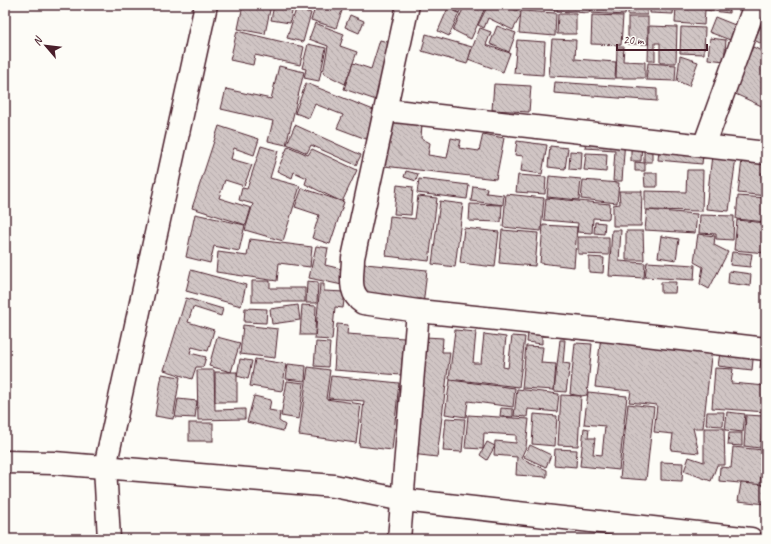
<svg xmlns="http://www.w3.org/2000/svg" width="771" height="544" viewBox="0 0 771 544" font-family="Caveat,sans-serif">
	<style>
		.building { fill: url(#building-back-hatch); stroke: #4a1f2b }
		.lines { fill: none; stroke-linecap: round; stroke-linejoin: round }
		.street-casing { stroke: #4a1f2b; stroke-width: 25 }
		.street { stroke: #fdfcf7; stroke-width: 22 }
	</style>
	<defs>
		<pattern id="building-back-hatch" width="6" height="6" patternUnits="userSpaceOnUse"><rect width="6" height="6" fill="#d0c5c4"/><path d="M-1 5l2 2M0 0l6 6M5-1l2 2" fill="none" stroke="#b4a9a9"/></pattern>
	</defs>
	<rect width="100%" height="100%" fill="#fdfcf7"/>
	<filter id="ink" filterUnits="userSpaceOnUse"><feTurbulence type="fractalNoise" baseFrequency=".025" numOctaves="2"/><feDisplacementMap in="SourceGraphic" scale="8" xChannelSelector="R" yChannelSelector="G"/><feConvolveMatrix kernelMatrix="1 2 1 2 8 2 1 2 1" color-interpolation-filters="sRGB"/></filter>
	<g filter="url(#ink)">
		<!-- building -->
		<g class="building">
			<polygon points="243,5 271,5 265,34 238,29"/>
			<polygon points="274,5 293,6 290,23 271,20"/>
			<polygon points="298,5 344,5 336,28 311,20 314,11"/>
			<polygon points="443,5 463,5 459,13"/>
			<polygon points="465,5 478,5 485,8 471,39 453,30"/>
			<polygon points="488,5 505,5 522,13 513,30 488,18 484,28 478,25"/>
			<polygon points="523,5 555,5 555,10 523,7"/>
			<polygon points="557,5 590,5 589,13 557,11"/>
			<polygon points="591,5 626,5 625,15 591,13"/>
			<rect x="628" y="5" width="19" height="10"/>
			<polygon points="650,5 674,5 673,14 650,13"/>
			<polygon points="676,5 729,5 729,13 705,10 704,25 675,23"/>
			<polygon points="448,8 459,13 449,36 438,31"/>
			<polygon points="296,9 311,13 303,42 287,38"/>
			<polygon points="521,11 556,13 555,36 519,33"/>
			<polygon points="558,14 576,14 576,34 557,34"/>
			<polygon points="350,15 364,21 359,33 345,27"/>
			<polygon points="592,15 623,16 621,45 591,44"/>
			<rect x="628" y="17" width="20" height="27"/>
			<polygon points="715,17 735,25 730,40 709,32"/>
			<polygon points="315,23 344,34 340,46 357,52 345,84 323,73 328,46 309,39"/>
			<polygon points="497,26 516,33 509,52 490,44"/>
			<polygon points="649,26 677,27 676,63 660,63 660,43 655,43 655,61 648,61"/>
			<polygon points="761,26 766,28 766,46 754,40"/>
			<polygon points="681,27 705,28 704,54 680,53"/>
			<polygon points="480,28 491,32 486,45 510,53 503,72 468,59"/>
			<polygon points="237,31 304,47 300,65 255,55 253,65 230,60"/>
			<polygon points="426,34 472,47 467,64 422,51"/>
			<polygon points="710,38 726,40 724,61 708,59"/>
			<polygon points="552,39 576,40 575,59 616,62 615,79 549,76"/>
			<polygon points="380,40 395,44 376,100 344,89 353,63 371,69"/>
			<polygon points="517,40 545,42 543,75 514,73"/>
			<polygon points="308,44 326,48 319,81 304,78 306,69 302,68"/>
			<polygon points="617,47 624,47 623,61 645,62 645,78 616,78"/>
			<polygon points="753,47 766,53 766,108 731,92"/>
			<polygon points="680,56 698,62 689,86 677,81"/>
			<polygon points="648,63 676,65 675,81 646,80"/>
			<polygon points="279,66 304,72 286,145 268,141 273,121 221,109 226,89 271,99"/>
			<polygon points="555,82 657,89 657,101 554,93"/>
			<polygon points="306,83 381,113 369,140 337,128 343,115 315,104 309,118 295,113"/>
			<polygon points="494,84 531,86 529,112 492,110"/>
			<polygon points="394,121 422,124 421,138 430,143 428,155 447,158 451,138 461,140 459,148 479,151 483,134 504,138 496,179 384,166"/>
			<polygon points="295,125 361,155 356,165 311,145 307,153 287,144"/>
			<polygon points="219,126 259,139 254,155 234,148 231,159 252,165 244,186 225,180 219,198 251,208 246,225 192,208"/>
			<polygon points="661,131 705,136 702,164 658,160"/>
			<polygon points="586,136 625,139 622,181 613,181 615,150 585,148"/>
			<polygon points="631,140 642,140 641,161 631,161"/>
			<polygon points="517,141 547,145 542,174 521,171 523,156 515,155"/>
			<rect x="644" y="142" width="8" height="20"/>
			<polygon points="261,146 278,151 270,178 300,186 283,241 245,230 253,204 239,200 242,188 247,189"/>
			<polygon points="288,146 308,155 312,149 357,170 342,202 305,184 307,178 294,172 292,178 277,171"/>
			<polygon points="550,146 568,148 565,169 548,167"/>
			<polygon points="570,151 582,152 581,170 569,169"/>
			<polygon points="743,151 766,153 766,173 761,173 766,191 766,196 738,193"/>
			<polygon points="586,153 607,154 606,172 584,170"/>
			<polygon points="712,155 736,157 729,211 706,209"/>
			<polygon points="635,162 645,163 645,171 635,171"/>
			<polygon points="687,170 703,170 702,211 645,210 645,191 686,192"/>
			<polygon points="406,171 418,174 416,181 404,177"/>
			<polygon points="644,173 657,173 657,187 645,187"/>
			<polygon points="518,175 546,177 545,194 516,192"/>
			<polygon points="549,176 581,179 579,200 547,197"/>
			<polygon points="419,179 469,185 467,199 417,193"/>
			<polygon points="583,180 619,183 617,203 581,199"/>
			<polygon points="397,185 413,187 411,215 394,214"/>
			<polygon points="473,186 487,188 486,193 504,195 503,205 471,201"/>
			<polygon points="302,188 344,202 330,244 312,238 319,215 295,207"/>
			<polygon points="619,191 642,191 641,226 613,226 613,205 620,204"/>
			<polygon points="506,194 544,198 541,231 503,227"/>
			<polygon points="418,196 437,198 429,261 386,256 390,216 415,219"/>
			<polygon points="738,196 766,198 766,222 736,219"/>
			<polygon points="546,198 610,204 609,219 593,218 592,233 577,232 578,223 544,220"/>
			<polygon points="440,201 463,204 455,267 432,264"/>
			<polygon points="470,204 502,205 501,222 469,221"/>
			<polygon points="647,210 697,214 695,233 645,230"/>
			<polygon points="195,214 245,225 239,251 214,246 210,263 186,257"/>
			<polygon points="700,215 734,216 733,240 716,239 716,234 699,233"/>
			<polygon points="737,220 766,223 765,253 734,250"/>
			<polygon points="595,222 605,223 604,234 594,233"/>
			<polygon points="543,225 577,227 574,267 540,263"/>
			<polygon points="464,228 499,232 495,267 460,263"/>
			<polygon points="502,230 538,233 535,266 499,263"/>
			<polygon points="612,230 621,230 619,261 645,263 644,278 609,276"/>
			<polygon points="626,231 643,231 644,260 626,260"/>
			<polygon points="698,234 715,236 714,245 728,252 709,289 700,284 703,267 694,262"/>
			<polygon points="661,236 679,239 676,260 658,257"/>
			<polygon points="578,237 609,237 609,255 578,254"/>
			<polygon points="250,239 312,247 310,267 279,263 277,281 216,272 218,252 247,256"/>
			<polygon points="316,246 328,248 325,265 350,271 347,286 309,278"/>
			<polygon points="732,252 752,254 750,267 730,265"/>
			<polygon points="589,257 604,258 603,273 589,272"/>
			<polygon points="765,261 766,261 766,295 764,295"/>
			<polygon points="647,262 695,265 694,280 645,277"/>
			<polygon points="355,263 427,270 423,306 351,298"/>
			<polygon points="191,270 246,285 241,306 186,291"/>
			<polygon points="729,271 751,274 750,286 728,283"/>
			<polygon points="252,281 270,281 270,288 305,288 305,302 252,302"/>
			<polygon points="307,281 318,282 317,303 306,303"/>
			<polygon points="661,282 676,282 675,293 661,293"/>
			<polygon points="320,284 324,284 324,291 345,292 343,308 335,307 332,340 315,339"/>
			<polygon points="186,298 223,309 221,316 193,307 188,322 214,330 208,351 192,347 190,353 206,357 203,367 196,367 192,379 164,370"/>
			<polygon points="298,305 300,320 272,324 270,309"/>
			<polygon points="302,305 316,306 315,335 300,335"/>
			<polygon points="245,308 267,309 266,323 244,322"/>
			<polygon points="337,324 348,325 347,334 404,338 401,375 334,370"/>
			<polygon points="243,325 278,329 275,358 240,354"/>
			<polygon points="529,325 596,332 595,341 542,336 542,344 527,342"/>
			<polygon points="455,330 476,332 473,363 481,363 484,334 506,337 503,367 508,368 512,336 525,337 519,387 449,379"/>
			<polygon points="601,336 712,348 703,428 693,428 699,453 671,450 673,434 654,432 657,405 629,402 631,391 595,387"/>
			<polygon points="217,337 240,343 231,372 209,366"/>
			<polygon points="425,337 443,338 442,352 450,352 437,457 411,454"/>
			<polygon points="560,340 565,340 563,363 570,364 566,392 554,391"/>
			<polygon points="316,342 330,343 328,367 314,366"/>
			<polygon points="575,343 592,344 587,395 581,396 570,394"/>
			<polygon points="526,346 543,347 541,363 556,364 554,390 522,388"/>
			<polygon points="721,346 754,350 752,370 718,366"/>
			<polygon points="762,352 766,352 766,369 760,368"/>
			<polygon points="240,359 252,361 248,379 237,376"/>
			<polygon points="255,359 286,364 282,391 250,386"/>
			<polygon points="288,364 306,366 305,381 286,379"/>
			<polygon points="308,367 330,370 326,399 361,404 356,443 299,435"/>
			<polygon points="715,368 733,369 731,383 766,386 766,412 712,408"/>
			<polygon points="197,370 214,370 215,410 245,409 245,419 198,420"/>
			<rect x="215" y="372" width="22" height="30"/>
			<polygon points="162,374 180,377 173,419 155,416"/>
			<polygon points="331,376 399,383 392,450 359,446 364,401 328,398"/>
			<polygon points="450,380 515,388 513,407 468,401 466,417 445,414"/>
			<polygon points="287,381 304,383 299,419 281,416"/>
			<polygon points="517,389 559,394 557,412 528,409 527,417 514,416"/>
			<polygon points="588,392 627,396 619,470 580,466 584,428 589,429 588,438 595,438 593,454 602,455 605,426 584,424"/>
			<polygon points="561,395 581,396 578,446 558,445"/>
			<polygon points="254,396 271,400 269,410 280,412 279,421 285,425 283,431 247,422"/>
			<polygon points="178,399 197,401 195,418 175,417"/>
			<polygon points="628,404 654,407 646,480 620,478"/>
			<polygon points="501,408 513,409 513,417 500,416"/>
			<polygon points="707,412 724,412 723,426 706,425"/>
			<polygon points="727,412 745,414 743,432 725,430"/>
			<polygon points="534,414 557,416 555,446 532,444"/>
			<polygon points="468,415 529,419 526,447 521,458 547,470 547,477 516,475 517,457 494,455 495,441 516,443 516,435 484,433 483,449 465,448"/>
			<polygon points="746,415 763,416 760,448 744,446"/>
			<polygon points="765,415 766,415 766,449 763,449"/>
			<polygon points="446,418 465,419 462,452 443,451"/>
			<rect x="189" y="423" width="24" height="18"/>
			<polygon points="704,428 724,428 725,465 717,465 711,481 684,471 689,457 704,462"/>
			<polygon points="729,433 742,433 742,446 728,445"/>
			<polygon points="487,442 495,446 487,460 480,455"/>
			<polygon points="530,445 551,455 546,467 524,457"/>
			<polygon points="733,447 763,450 760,485 719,481 720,467 731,468"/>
			<polygon points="555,449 577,450 576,467 554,465"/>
			<polygon points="661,462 683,463 682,481 661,480"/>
			<polygon points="741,483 766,485 766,504 738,501"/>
		</g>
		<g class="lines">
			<defs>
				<g id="street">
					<path d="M408,5L353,258C353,275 347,292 363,303L418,311L612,331L766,349"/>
					<polyline points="386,110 766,153"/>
					<polyline points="704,146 755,5"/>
					<polyline points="5,462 54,463 334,486 403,500 751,539"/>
					<polyline points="109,539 105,467 206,5"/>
					<polyline points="399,539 418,311"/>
				</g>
			</defs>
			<!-- street casing -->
			<use href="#street" class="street-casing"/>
			<!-- street -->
			<use href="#street" class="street"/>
		</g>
	</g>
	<!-- margin -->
	<rect width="771" height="544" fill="none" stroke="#fdfcf7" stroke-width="20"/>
	<rect x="10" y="10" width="751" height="524" fill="none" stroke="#4a1f2b" stroke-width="1.5" filter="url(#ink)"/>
	<!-- north arrow -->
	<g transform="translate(46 46) rotate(298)" stroke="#fdfcf7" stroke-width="3" paint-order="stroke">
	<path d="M0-3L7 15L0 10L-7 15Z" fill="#4a1f2b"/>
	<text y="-6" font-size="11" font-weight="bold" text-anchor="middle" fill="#4a1f2b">N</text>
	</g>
	<!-- scale -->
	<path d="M617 44v6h90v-6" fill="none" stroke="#4a1f2b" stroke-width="2"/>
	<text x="623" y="44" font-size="12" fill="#4a1f2b" stroke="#fdfcf7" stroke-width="3" paint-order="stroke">20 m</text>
</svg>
